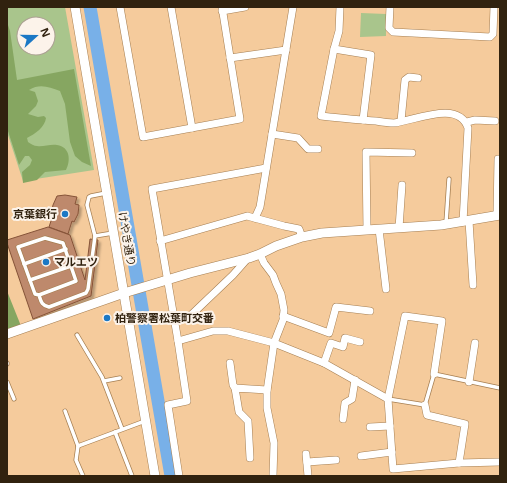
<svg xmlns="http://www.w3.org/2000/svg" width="507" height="483" viewBox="0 0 507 483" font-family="'Noto Sans','Noto Sans JP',sans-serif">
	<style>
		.green { fill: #a9c58c; fill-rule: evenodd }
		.forest { fill: #86a661 }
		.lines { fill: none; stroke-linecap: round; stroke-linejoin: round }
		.river { stroke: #78b0e8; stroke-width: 13 }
		.building { fill: #be896c; stroke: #855338; filter: url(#shadow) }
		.service-casing { stroke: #a67f52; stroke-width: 5 }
		.minor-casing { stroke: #a67f52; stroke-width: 8 }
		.tertiary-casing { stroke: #a67f52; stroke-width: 10 }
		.service { stroke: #fff; stroke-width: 3.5 }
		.minor { stroke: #fff; stroke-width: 7 }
		.tertiary { stroke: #fff; stroke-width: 9 }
		.poi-dot { fill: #1b78c5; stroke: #fcf3ea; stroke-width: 1.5 }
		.labels { text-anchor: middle; stroke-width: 4; stroke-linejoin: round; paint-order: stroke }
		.poi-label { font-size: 11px; font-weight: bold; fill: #31220f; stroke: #fcf3ea; text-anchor: start }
		.street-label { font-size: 11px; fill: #31220f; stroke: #fcf3ea }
	</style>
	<defs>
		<filter id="shadow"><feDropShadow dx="2.5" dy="2.5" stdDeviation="1" flood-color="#0004"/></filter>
	</defs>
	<rect width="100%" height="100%" fill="#f5cb9c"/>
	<!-- green -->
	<g class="green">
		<path d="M7,7H65L94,170L23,181L7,132ZM24,24H48V48H24Z"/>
		<polygon points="361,13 386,14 386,36 360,37"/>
	</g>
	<!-- forest -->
	<g class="forest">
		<path d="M7,22L10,31L17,80L74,69L91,166L82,162L75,156L70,142L65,104L60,91C49,87 40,83 29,90L35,92L38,101L36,106L28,114L38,117L44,116L46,118C45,127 35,134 27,138L28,142C31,144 34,146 37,146C43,147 50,144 57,145C70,147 71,160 66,170L45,172L37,180L23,183L22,172L30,165L32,160L29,156H25L19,165L7,128Z"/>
		<polygon points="7,291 21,326 7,332"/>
	</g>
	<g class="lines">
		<!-- river -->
		<polyline class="river" points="90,7 171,476"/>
	</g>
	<!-- building -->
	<g class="building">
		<polygon points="65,195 77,197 75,204 79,205 78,214 74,222 72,221 68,234 49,227 53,215 51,214 53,205 57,196"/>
		<polygon points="48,227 70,235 85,280 90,239 98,240 91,296 33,319 7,243 7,240"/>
	</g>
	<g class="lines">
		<defs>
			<g id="service">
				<polyline points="446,223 449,179"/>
				<polyline points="95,236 113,233"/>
				<polyline points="24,264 66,249"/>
				<polyline points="30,280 71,266"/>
				<path d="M39,295L76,281L63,243L45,238L18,247L35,294L39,295C41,301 41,305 49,307L86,293L88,289L95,236L87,205L89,197L91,196L106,193"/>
				<polyline points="77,335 102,377 122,429"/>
				<polyline points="7,363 7,364"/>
				<polyline points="104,381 120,378"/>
				<polyline points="7,382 14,399"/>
				<polyline points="388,399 425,405 434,374 500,388"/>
				<polyline points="65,411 78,446 145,421"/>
				<polyline points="115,432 132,476"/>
				<polyline points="78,446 76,460 83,476"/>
			</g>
			<g id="minor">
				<polyline points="120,7 143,137 240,119 222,7"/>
				<polyline points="171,7 192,128"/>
				<path d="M340,7L339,31L334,49L321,116C339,118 357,120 376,121C382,122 388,123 394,123C414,121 459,99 468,128L463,222"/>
				<polyline points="390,7 389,28 393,32 490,37 493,34 494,7"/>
				<polyline points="222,11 245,7"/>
				<polyline points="334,49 371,55 363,120"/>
				<polyline points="230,58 286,50"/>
				<polyline points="401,121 405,80 409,77 418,78"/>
				<polyline points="467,122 475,120 495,121"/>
				<polyline points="272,134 298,138 308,149 318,149"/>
				<polyline points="497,216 498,159"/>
				<polyline points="255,218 260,207 293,7"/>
				<polyline points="469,221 473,285"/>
				<polyline points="399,228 402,185"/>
				<polyline points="379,229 386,289"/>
				<polyline points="367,230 366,152 412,153"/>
				<polyline points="160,241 247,216 284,226 299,229 302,237"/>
				<polyline points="260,254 264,263 273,275 276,283 281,294 284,310 283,320 274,343 267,391 267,408 274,443 273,476"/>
				<polyline points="283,316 329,333 336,307 370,311"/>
				<polyline points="173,319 190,316 233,275 248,258"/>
				<polyline points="178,341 213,331 228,331 274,343 324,363 388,399"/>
				<polyline points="230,363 233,385 235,388"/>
				<polyline points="324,363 331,343 343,347 345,338 360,342"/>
				<polyline points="434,374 442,321 405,316 388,399 393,469 459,463 500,462"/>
				<polyline points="469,382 475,343"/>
				<polyline points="425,405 427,415 465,424 459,463"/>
				<polyline points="343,419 345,403 352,399 355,380"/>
				<polyline points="370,427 390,426"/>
				<polyline points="306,454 308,476"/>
				<polyline points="361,456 392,452"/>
				<polyline points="250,458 248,421 239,412 235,388 267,390"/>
				<polyline points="307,462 336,460"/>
				<polyline points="179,476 168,405 187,401 178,341 152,189 266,168"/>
			</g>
			<g id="tertiary">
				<polyline points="75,7 155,476"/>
				<polyline points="7,334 124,293 190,273 249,258 260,254 276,246 302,237 322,233 441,225 500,215"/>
			</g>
		</defs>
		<!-- service casing -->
		<use href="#service" class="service-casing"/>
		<!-- minor casing -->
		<use href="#minor" class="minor-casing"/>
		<!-- tertiary casing -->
		<use href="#tertiary" class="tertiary-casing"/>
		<!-- service -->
		<use href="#service" class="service"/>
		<!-- minor -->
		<use href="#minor" class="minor"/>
		<!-- tertiary -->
		<use href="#tertiary" class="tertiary"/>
	</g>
	<!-- markers -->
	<g class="poi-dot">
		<circle cx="65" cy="214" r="4"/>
		<circle cx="46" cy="262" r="4"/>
		<circle cx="107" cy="318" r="4"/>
	</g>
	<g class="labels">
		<!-- poi labels -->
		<g class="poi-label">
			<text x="57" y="218" text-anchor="end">京葉銀行</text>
			<text x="54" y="266">マルエツ</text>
			<text x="115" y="322">柏警察署松葉町交番</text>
		</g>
		<!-- street labels -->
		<g class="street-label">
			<text transform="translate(127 239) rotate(80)" y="4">けやき通り</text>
		</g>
	</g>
	<!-- border -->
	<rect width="507" height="483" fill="none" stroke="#31220f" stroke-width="16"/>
	<!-- north arrow -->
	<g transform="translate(36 36) rotate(69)"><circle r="19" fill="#fcf3ea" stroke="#ab9f92"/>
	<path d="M0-3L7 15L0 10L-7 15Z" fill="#1b78c5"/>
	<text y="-6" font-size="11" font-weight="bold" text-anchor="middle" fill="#31220f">N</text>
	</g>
</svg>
